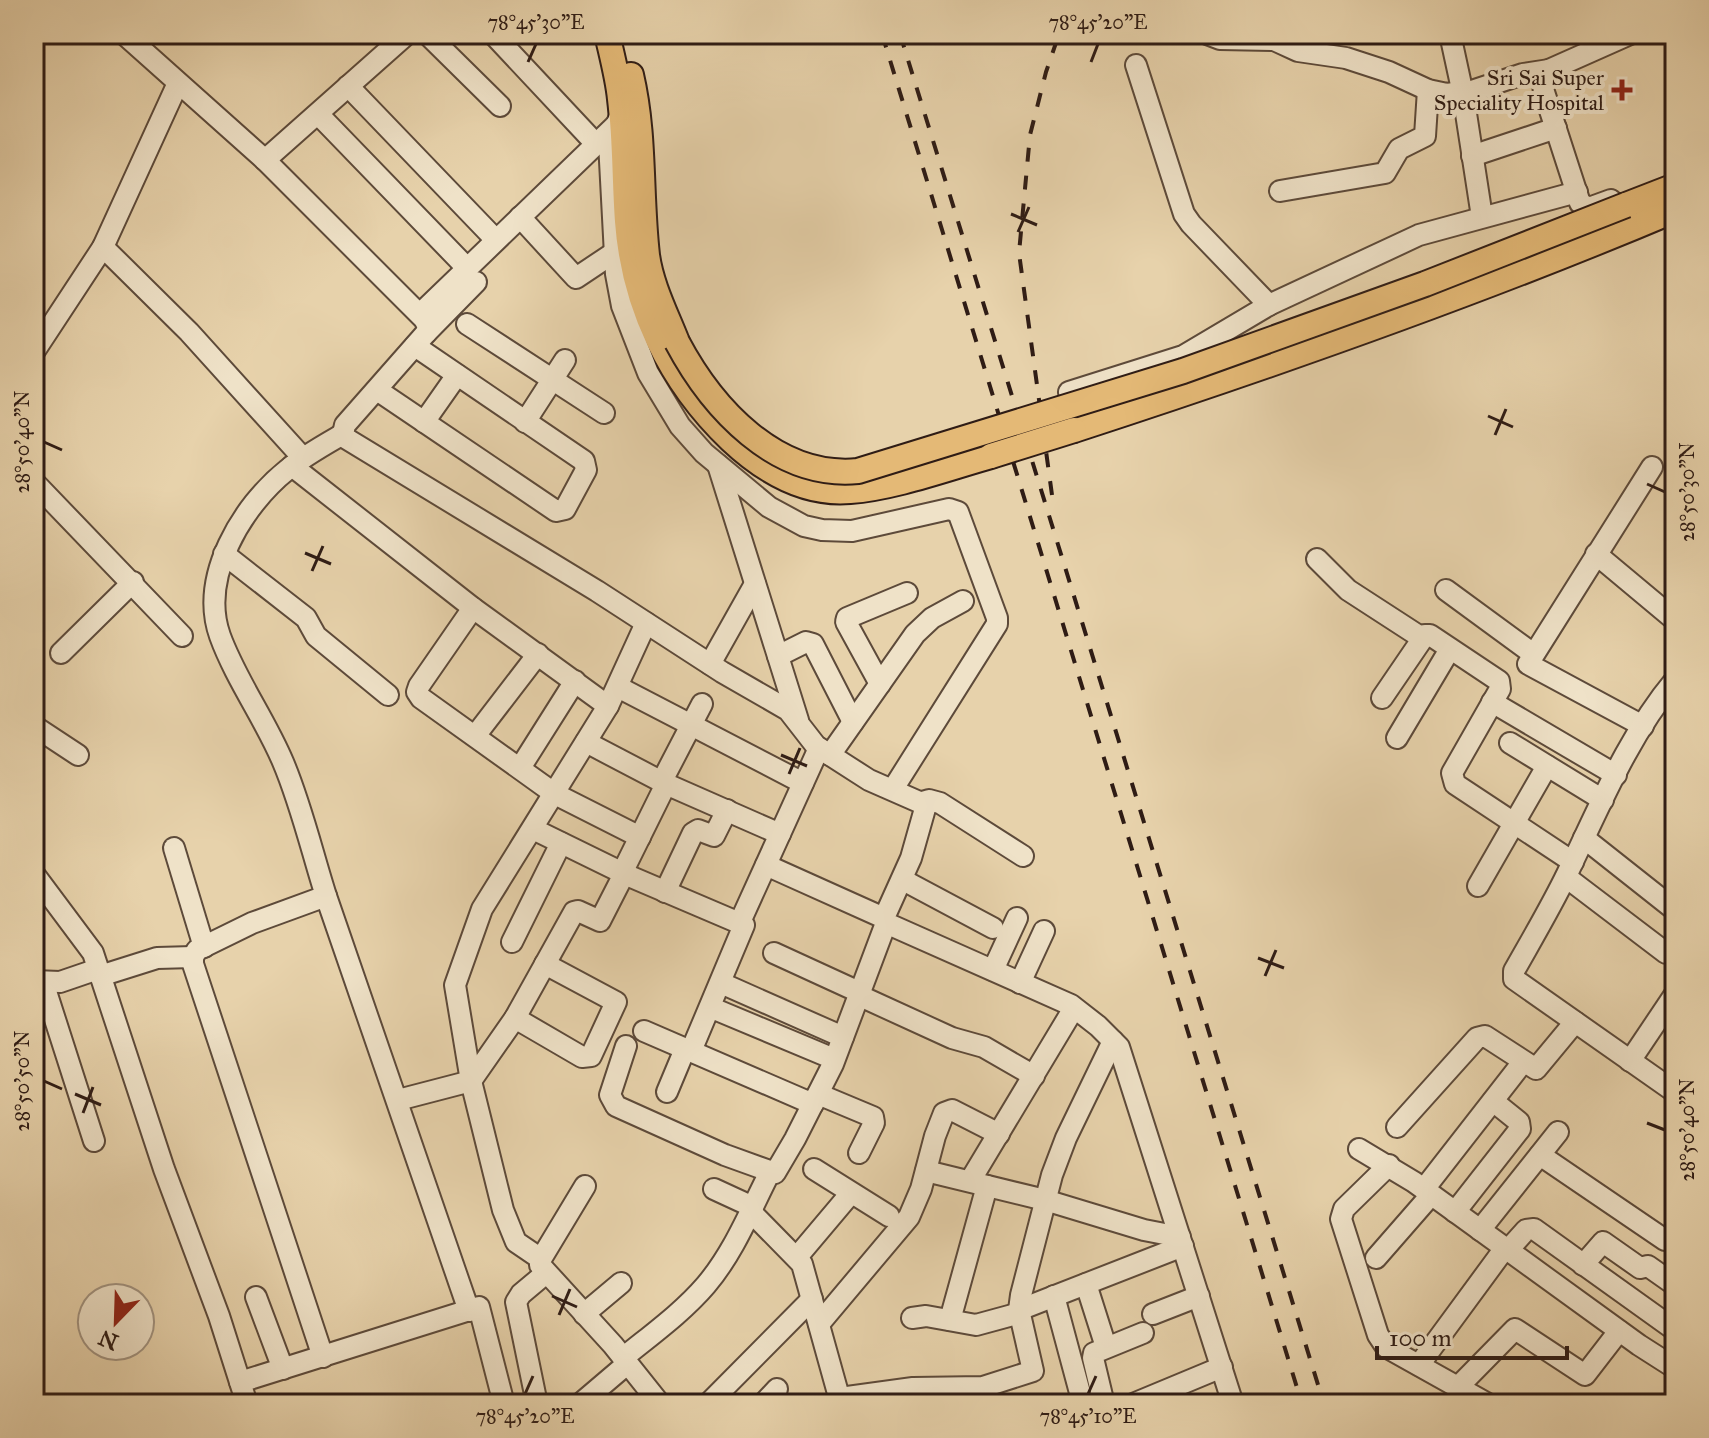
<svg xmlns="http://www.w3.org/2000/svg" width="1709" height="1438" viewBox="0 0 1709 1438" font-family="'IM FELL Great Primer',serif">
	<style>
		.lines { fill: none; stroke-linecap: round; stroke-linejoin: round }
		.minor-casing { stroke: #5d4a3a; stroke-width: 24 }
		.major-casing { stroke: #2f1c15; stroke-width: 28 }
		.minor { stroke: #efe2c8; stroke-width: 20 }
		.major { stroke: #e4b976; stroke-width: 24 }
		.rail { stroke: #2f1c15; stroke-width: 4; stroke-dasharray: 14 14; stroke-linecap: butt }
		.major-bridge-casing { stroke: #2f1c15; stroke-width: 28; stroke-linecap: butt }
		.major-bridge { stroke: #e4b976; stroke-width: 24 }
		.ticks { fill: none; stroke: #2f1c15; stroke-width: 3 }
		.poi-dot { fill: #8f2418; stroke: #efe2c8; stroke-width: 3 }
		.labels { text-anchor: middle; stroke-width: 8; stroke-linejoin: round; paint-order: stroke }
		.poi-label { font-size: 22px; fill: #2f1c15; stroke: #efe2c8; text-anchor: end }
		.neatline { fill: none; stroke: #2f1c15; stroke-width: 3 }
		.ticks-label { font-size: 20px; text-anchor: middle; fill: #2f1c15 }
	</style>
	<rect width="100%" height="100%" fill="#e7d2ab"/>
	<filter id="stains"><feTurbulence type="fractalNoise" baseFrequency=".0025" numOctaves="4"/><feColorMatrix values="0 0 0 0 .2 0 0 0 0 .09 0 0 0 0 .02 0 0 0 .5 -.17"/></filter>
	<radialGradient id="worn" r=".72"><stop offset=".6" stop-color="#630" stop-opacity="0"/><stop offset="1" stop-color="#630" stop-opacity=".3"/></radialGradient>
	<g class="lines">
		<defs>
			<g id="minor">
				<polyline points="124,34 265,160 424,319 428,326 426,333 345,425 343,434 347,439 597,591 722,672 788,710 816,746 869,780 926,805 911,858 884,918 886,923 1071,1005 1098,1026 1119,1047 1233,1404"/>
				<polyline points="427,34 500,106"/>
				<polyline points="493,34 596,144"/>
				<polyline points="1207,34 1220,39 1274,40 1298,51 1346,58 1389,72 1428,90 1447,94 1462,92"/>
				<polyline points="1450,34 1463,94 1482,217"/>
				<polyline points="1136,65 1184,214 1191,224 1269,305"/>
				<polyline points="348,86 496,240"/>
				<polyline points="1463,94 1523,74 1549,70"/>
				<polyline points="318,114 467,268"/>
				<polyline points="621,114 609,142 616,274 622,306 648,373 680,426 704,453 769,507 804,526 822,530 852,531 949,509 958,512 997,618 997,624 893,789"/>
				<polyline points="1472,156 1556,128"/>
				<polyline points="265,160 407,34"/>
				<polyline points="1280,191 1385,173 1399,149 1425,136 1428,90"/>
				<polyline points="1611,200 1589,208 1580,203 1544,92 1542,78 1549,70 1630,34"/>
				<polyline points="520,217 576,278 615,252"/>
				<polyline points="103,247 189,332 303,458"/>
				<polyline points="420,314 615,126"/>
				<polyline points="467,324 604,413"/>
				<polyline points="426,333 476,282"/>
				<polyline points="34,352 103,247 178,83"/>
				<polyline points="377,390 556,511 565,509 586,470 584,461 415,346"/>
				<polyline points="1069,392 1183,356 1269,305 1419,235 1577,192"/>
				<polyline points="424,422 457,375"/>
				<polyline points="525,422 565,360"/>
				<polyline points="718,465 798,720"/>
				<polyline points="292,466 473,608 608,706"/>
				<polyline points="34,482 182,636"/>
				<polyline points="224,554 306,618 316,636 388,695"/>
				<polyline points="1596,554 1675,620"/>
				<polyline points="1317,559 1348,590 1422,638"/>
				<polyline points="1446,590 1532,653"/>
				<polyline points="473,608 419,686 417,692 421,698 555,794 640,837"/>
				<polyline points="61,653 133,582"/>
				<polyline points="778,656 806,642 813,644 853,722"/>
				<polyline points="710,664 755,584"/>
				<path d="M1675,680C1628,736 1599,808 1567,874C1551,907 1532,939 1514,971V979L1675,1092"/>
				<polyline points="880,684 846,622 847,618 907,593"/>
				<polyline points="618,687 803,783"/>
				<polyline points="1382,698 1425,635 1430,635 1499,681 1500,689 1452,773 1455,784 1573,862"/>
				<polyline points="1492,702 1616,775"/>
				<polyline points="34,726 78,755"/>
				<polyline points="1643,726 1528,664 1652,467"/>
				<polyline points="475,736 538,654"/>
				<polyline points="1397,738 1450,649"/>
				<polyline points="586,742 666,784 780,834"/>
				<polyline points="1510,743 1603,800"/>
				<polyline points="830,755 915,634 932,618 963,601"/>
				<polyline points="520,768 575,681"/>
				<polyline points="662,781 702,704"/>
				<polyline points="922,802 929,800 940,803 1023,856"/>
				<polyline points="533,829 629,876 744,925 691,1051"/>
				<polyline points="1584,838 1675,910"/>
				<polyline points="174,848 204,947"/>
				<polyline points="766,865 884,918"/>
				<polyline points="622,873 666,784"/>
				<polyline points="34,874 93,953 164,1169 219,1316 247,1404"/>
				<polyline points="1566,877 1666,953"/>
				<polyline points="903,880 993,928"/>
				<polyline points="1478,886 1547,766"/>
				<polyline points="665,892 693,833 698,830 714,836 727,810"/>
				<polyline points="326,896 469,1311"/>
				<polyline points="740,922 819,748"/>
				<polyline points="512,942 561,843"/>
				<polyline points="774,953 859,992"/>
				<polyline points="993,970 1017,918"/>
				<polyline points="100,976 157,958 193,957"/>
				<polyline points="34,981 60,982 98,969"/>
				<polyline points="43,982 94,1141"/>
				<polyline points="721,983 843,1037"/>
				<polyline points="1020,983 1044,931"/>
				<polyline points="858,995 952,1038 984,1047 1034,1076"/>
				<polyline points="712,1008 834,1059"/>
				<polyline points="515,1018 582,1057 591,1056 616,1002 545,964"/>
				<polyline points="644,1031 813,1104"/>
				<polyline points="626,1046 610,1095 616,1106 725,1155 775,1173 795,1139 833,1064 886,923"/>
				<polyline points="1630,1061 1675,994"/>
				<polyline points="667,1092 685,1049"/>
				<polyline points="818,1094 873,1117 874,1123 859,1153"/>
				<polyline points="398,1100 471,1081 515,1018 574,912 578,911 600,921 624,874"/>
				<polyline points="1397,1127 1477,1038 1485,1036 1536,1069 1575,1022"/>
				<polyline points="1359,1149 1414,1182 1639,1345 1675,1368"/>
				<polyline points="1540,1155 1665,1240"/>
				<polyline points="1389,1165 1344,1209 1341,1219 1378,1335 1386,1347 1488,1404"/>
				<polyline points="814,1169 889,1216"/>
				<polyline points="926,1171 1045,1200 1144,1230 1180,1237"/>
				<polyline points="970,1181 1074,1008"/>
				<polyline points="585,1186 541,1259 540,1265 613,1345 660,1404"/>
				<polyline points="714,1189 753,1207"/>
				<polyline points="1424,1189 1523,1062"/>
				<polyline points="750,1211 802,1264 841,1404"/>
				<polyline points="1455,1212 1520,1129 1519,1122 1493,1101"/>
				<polyline points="1480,1230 1558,1132"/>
				<polyline points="1508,1250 1526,1230 1534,1229 1675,1330"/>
				<polyline points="797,1257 851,1193"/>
				<polyline points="1376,1258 1431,1195"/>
				<polyline points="541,1259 516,1242 503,1210 471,1081 455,985 482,909 608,706 646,623"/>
				<polyline points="1583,1265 1603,1242 1640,1268 1648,1266 1675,1285"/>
				<polyline points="1086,1284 1106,1347"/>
				<polyline points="1054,1296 1083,1404"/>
				<polyline points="256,1297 283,1369"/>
				<polyline points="1019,1310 1183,1246"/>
				<polyline points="584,1314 621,1283"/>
				<polyline points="1153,1314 1199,1296"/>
				<polyline points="912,1318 926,1316 976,1325 1020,1313"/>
				<polyline points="950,1320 987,1186"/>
				<polyline points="819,1324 909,1217 921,1189 935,1136 944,1113 952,1110 999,1134"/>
				<path d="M323,1357L193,964V957L197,950L252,923L326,896C312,852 301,804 283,762C265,719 236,680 220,636C199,577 242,506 287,470C304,456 324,445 343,434"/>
				<path d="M623,1358C651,1335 682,1313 706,1285C734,1252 750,1211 770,1172"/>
				<polyline points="1419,1365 1505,1248"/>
				<polyline points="240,1382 479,1307 504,1404"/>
				<polyline points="1458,1387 1515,1329 1585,1375 1619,1331"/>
				<polyline points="840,1398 913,1388 983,1387 1033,1371 1019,1310 1021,1295 1052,1175 1066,1138 1113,1041"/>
				<polyline points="537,1404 516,1302 521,1294 546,1273"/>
				<polyline points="580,1404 627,1364"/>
				<polyline points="708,1404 812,1299"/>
				<polyline points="763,1404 777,1389"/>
				<polyline points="1104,1404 1093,1358 1094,1353 1143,1333"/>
				<polyline points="1133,1404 1222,1367"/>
			</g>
			<g id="major">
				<path d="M607,34C612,56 618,78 620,99C625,140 624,180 627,221C633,305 670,382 731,440C764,471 803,495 850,491C894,488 948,468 991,456"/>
				<path d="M631,75C645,135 640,194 647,255C651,285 666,314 677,342"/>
				<polyline points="1626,205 1675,186"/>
				<path d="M1074,430C1277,364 1479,293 1675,210"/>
			</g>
		</defs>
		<!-- minor casing -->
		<use href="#minor" class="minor-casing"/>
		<!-- major casing -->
		<use href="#major" class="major-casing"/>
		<!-- minor -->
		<use href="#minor" class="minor"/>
		<!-- major -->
		<use href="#major" class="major"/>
		<!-- rail -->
		<g class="rail">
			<polyline points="882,34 1302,1404"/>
			<polyline points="900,34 1324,1404"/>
			<polyline points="1052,495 1019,253 1030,135 1046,72 1059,34"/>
		</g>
		<defs>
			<g id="major-bridge">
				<path d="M677,342C712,408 776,479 858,471L1183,371L1425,284L1626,205"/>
				<polyline points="991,456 1074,430"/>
			</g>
		</defs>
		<!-- major-bridge casing -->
		<use href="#major-bridge" class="major-bridge-casing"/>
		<!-- major-bridge -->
		<use href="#major-bridge" class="major-bridge"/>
	</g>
	<!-- ticks -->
	<path class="ticks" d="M528,62L536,44M1091,62L1098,44M1011,214L1037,225M1018,232L1029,207M1488,416L1513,427M1495,435L1506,409M44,442L62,450M1647,484L1665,492M305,553L331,564M312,571L323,546M781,755L807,766M789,774L800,748M1258,958L1284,968M1265,976L1276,950M44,1081L62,1089M75,1094L101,1105M83,1113L93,1087M1647,1123L1665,1130M552,1296L577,1307M559,1315L570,1289M525,1394L533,1376M1088,1394L1096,1376"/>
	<!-- markers -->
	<path class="poi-dot" d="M1618 78h8v8h8v8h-8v8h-8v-8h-8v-8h8z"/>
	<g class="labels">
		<!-- poi labels -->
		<g class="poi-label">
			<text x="1604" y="85">Sri Sai Super<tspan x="1604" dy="25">Speciality Hospital</tspan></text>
		</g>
	</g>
	<!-- margin -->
	<rect width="1709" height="1438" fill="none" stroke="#e7d2ab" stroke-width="88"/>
	<!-- north arrow -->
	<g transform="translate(116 1322) rotate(203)"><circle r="38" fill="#efe2c8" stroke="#a29380" stroke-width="2"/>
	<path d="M0-6L14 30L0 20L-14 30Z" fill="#8f2418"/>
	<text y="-12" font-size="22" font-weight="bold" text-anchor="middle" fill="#2f1c15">N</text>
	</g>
	<!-- scale -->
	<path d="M1377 1346v12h190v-12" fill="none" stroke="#2f1c15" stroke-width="4"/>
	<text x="1389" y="1346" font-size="24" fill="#2f1c15" stroke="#efe2c8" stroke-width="6" paint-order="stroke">100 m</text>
	<rect x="44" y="44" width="1621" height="1350" class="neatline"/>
	<g class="ticks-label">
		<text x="536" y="29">78°45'30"E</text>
		<text x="1098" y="29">78°45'20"E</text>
		<text transform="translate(22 442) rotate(-90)" y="7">28°50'40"N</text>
		<text transform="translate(1687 492) rotate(-90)" y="7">28°50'30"N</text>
		<text transform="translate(22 1081) rotate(-90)" y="7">28°50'50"N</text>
		<text transform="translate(1687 1130) rotate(-90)" y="7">28°50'40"N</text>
		<text x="525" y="1423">78°45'20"E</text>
		<text x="1088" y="1423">78°45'10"E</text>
	</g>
	<rect width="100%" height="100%" filter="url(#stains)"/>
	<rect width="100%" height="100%" fill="url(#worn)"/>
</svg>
